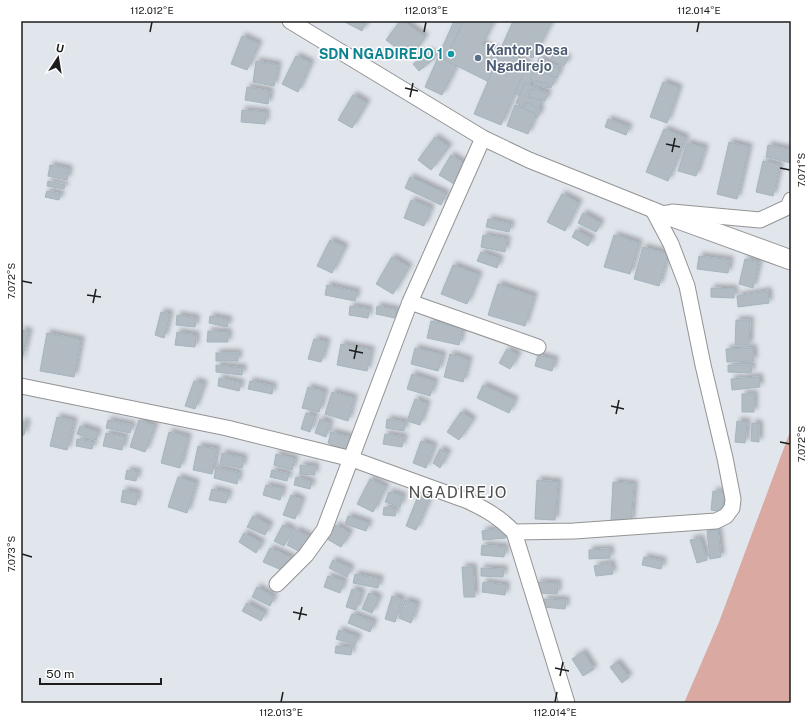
<svg xmlns="http://www.w3.org/2000/svg" width="812" height="724" viewBox="0 0 812 724" font-family="'Public Sans',sans-serif">
	<style>
		.water { fill: #daa9a2 }
		.building { fill: #b1bbc1; stroke: #a4b5be; filter: url(#shadow) }
		.lines { fill: none; stroke-linecap: round; stroke-linejoin: round }
		.minor-casing { stroke: #939393; stroke-width: 17 }
		.tertiary-casing { stroke: #939393; stroke-width: 21 }
		.minor { stroke: #fff; stroke-width: 15 }
		.tertiary { stroke: #fff; stroke-width: 19 }
		.ticks { fill: none; stroke: #1c1c1c; stroke-width: 1.5 }
		.culture-dot { fill: #0f9aa8; stroke: #fff; stroke-width: 1.5 }
		.service-dot { fill: #5c6f8a; stroke: #fff; stroke-width: 1.5 }
		.labels { text-anchor: middle; stroke-width: 3; stroke-linejoin: round; paint-order: stroke }
		.service-label { font-size: 14px; font-weight: bold; fill: #4e5e75; stroke: #fff; text-anchor: start }
		.culture-label { font-size: 14px; font-weight: bold; fill: #0d838f; stroke: #fff; text-anchor: end }
		.quarter-label { font-size: 16px; letter-spacing: 1px; fill: #4f4f4f; stroke: #fff }
		.neatline { fill: none; stroke: #1c1c1c; stroke-width: 1.5 }
		.ticks-label { font-size: 10px; text-anchor: middle; fill: #1c1c1c }
	</style>
	<defs>
		<filter id="shadow"><feDropShadow dx="3.5" dy="-3.5" stdDeviation="2" flood-color="#0004"/></filter>
	</defs>
	<rect width="100%" height="100%" fill="#e1e6ed"/>
	<!-- water -->
	<polygon class="water" points="791,429 791,703 684,703 719,622"/>
	<!-- building -->
	<g class="building">
		<polygon points="343,21 367,21 362,31"/>
		<polygon points="400,21 403,21 425,37 410,58 386,40"/>
		<polygon points="454,21 479,21 442,95 425,87"/>
		<polygon points="464,21 494,21 482,44 536,70 523,97 513,93 510,99 496,92 499,87 445,60"/>
		<polygon points="513,21 552,21 533,58 502,46"/>
		<polygon points="242,36 259,44 247,70 231,64"/>
		<polygon points="429,51 435,58 419,71 413,64"/>
		<polygon points="501,51 528,63 501,125 474,114"/>
		<polygon points="554,52 568,59 564,66 551,59"/>
		<polygon points="296,56 311,63 298,92 282,84"/>
		<polygon points="539,58 560,67 551,88 530,79"/>
		<polygon points="256,61 278,65 274,86 253,82"/>
		<polygon points="546,64 560,69 557,78 543,73"/>
		<polygon points="536,81 549,84 548,88 535,85"/>
		<polygon points="663,82 679,88 667,123 650,117"/>
		<polygon points="525,83 546,92 537,112 516,103"/>
		<polygon points="247,87 270,91 268,104 245,100"/>
		<polygon points="531,89 548,93 545,101 528,97"/>
		<polygon points="353,95 367,103 352,128 338,120"/>
		<polygon points="526,102 541,110 537,118 522,110"/>
		<polygon points="515,105 536,114 528,134 507,126"/>
		<polygon points="242,110 266,112 265,124 241,122"/>
		<polygon points="608,119 629,127 626,135 605,127"/>
		<polygon points="664,129 686,138 668,181 646,172"/>
		<polygon points="435,137 449,147 431,170 418,160"/>
		<polygon points="729,142 749,147 737,199 717,194"/>
		<polygon points="687,143 705,148 696,176 678,171"/>
		<polygon points="768,145 791,150 791,163 766,157"/>
		<polygon points="451,155 466,165 454,184 439,175"/>
		<polygon points="763,161 780,165 773,196 756,192"/>
		<polygon points="50,165 69,169 67,180 48,176"/>
		<polygon points="410,177 446,194 441,205 405,188"/>
		<polygon points="48,181 65,185 64,189 47,186"/>
		<polygon points="47,191 61,194 59,200 45,197"/>
		<polygon points="562,194 579,203 565,231 547,222"/>
		<polygon points="411,200 431,208 424,226 404,218"/>
		<polygon points="583,213 601,223 596,232 578,223"/>
		<polygon points="488,219 511,224 509,232 486,227"/>
		<polygon points="576,230 592,239 588,246 572,237"/>
		<polygon points="483,235 507,239 505,252 481,247"/>
		<polygon points="614,235 639,243 630,274 604,267"/>
		<polygon points="330,240 345,247 332,273 317,266"/>
		<polygon points="643,247 668,254 659,286 634,279"/>
		<polygon points="481,252 500,259 497,268 477,261"/>
		<polygon points="699,256 730,260 728,273 697,269"/>
		<polygon points="392,257 409,267 393,294 376,284"/>
		<polygon points="745,259 759,262 753,288 739,284"/>
		<polygon points="453,265 479,275 467,304 441,294"/>
		<polygon points="498,284 534,296 525,326 488,315"/>
		<polygon points="327,285 357,292 355,301 325,295"/>
		<polygon points="711,288 734,289 734,298 711,297"/>
		<polygon points="768,291 769,303 738,307 737,296"/>
		<polygon points="350,306 369,309 368,318 349,315"/>
		<polygon points="377,306 397,310 395,318 376,314"/>
		<polygon points="161,312 170,314 164,338 155,335"/>
		<polygon points="177,315 196,318 195,327 176,325"/>
		<polygon points="210,316 229,320 227,327 209,323"/>
		<polygon points="736,320 750,320 749,345 735,345"/>
		<polygon points="431,321 463,328 459,345 427,338"/>
		<polygon points="21,330 29,332 21,363"/>
		<polygon points="208,331 228,332 228,342 207,342"/>
		<polygon points="177,332 196,335 195,347 175,345"/>
		<polygon points="47,333 81,340 74,377 40,371"/>
		<polygon points="314,339 327,342 321,362 308,359"/>
		<polygon points="341,344 371,350 367,371 337,365"/>
		<polygon points="415,348 443,355 438,371 411,364"/>
		<polygon points="753,348 754,361 727,362 726,349"/>
		<polygon points="507,349 518,355 510,369 499,363"/>
		<rect x="216" y="353" width="22" height="8"/>
		<polygon points="450,354 469,360 463,382 444,377"/>
		<polygon points="538,355 555,360 552,371 535,366"/>
		<polygon points="216,365 243,368 242,375 216,372"/>
		<polygon points="728,365 752,365 751,373 728,372"/>
		<polygon points="412,374 435,382 430,396 407,389"/>
		<polygon points="759,377 760,387 732,390 731,379"/>
		<polygon points="219,378 241,383 239,391 218,386"/>
		<polygon points="194,381 204,384 195,409 185,406"/>
		<polygon points="250,381 273,386 272,394 248,389"/>
		<polygon points="483,385 515,400 509,413 477,398"/>
		<polygon points="308,387 325,392 319,412 302,408"/>
		<polygon points="332,392 354,398 348,421 325,414"/>
		<rect x="742" y="394" width="12" height="18"/>
		<polygon points="415,399 427,404 420,425 407,421"/>
		<polygon points="461,412 473,420 459,440 447,432"/>
		<polygon points="306,413 315,416 310,432 301,429"/>
		<polygon points="57,417 74,421 67,450 50,446"/>
		<polygon points="320,419 330,423 326,437 315,433"/>
		<polygon points="387,419 405,422 404,431 386,428"/>
		<polygon points="108,420 132,425 130,433 106,428"/>
		<polygon points="139,420 155,426 145,452 130,447"/>
		<polygon points="21,421 27,423 24,435 21,435"/>
		<polygon points="737,421 747,422 745,443 735,442"/>
		<polygon points="752,423 759,424 759,442 751,441"/>
		<polygon points="80,426 98,432 96,440 77,434"/>
		<polygon points="169,432 188,437 180,468 161,463"/>
		<polygon points="331,432 350,437 349,454 328,443"/>
		<polygon points="106,433 125,437 122,450 103,446"/>
		<polygon points="385,434 404,437 402,447 383,444"/>
		<polygon points="77,439 94,442 92,449 76,446"/>
		<polygon points="421,441 434,446 426,468 413,463"/>
		<polygon points="198,446 217,449 212,474 193,470"/>
		<polygon points="440,449 448,453 440,468 433,463"/>
		<polygon points="222,453 244,458 242,468 220,464"/>
		<polygon points="276,454 295,459 292,470 274,465"/>
		<polygon points="300,465 315,466 315,475 300,474"/>
		<polygon points="216,467 239,473 237,484 214,478"/>
		<polygon points="127,470 138,472 136,481 125,479"/>
		<polygon points="272,470 289,474 287,481 270,477"/>
		<polygon points="178,477 196,483 187,513 168,507"/>
		<polygon points="296,477 312,482 310,489 294,485"/>
		<polygon points="370,479 386,487 373,512 357,504"/>
		<polygon points="537,480 558,482 555,520 535,519"/>
		<polygon points="613,482 634,484 631,522 611,520"/>
		<polygon points="266,485 283,489 280,500 263,495"/>
		<polygon points="212,489 229,493 226,503 209,500"/>
		<polygon points="123,490 138,493 136,505 121,502"/>
		<polygon points="713,491 725,493 722,512 711,510"/>
		<polygon points="389,492 403,496 400,507 385,502"/>
		<polygon points="291,495 302,500 295,519 283,515"/>
		<polygon points="418,496 429,500 416,530 406,526"/>
		<polygon points="384,507 396,509 395,516 383,515"/>
		<polygon points="253,516 270,525 265,535 247,527"/>
		<polygon points="348,516 369,523 366,531 345,524"/>
		<polygon points="283,525 293,530 284,546 274,541"/>
		<polygon points="336,525 350,533 341,547 327,539"/>
		<polygon points="505,528 506,538 483,540 482,531"/>
		<polygon points="296,530 310,537 302,553 287,545"/>
		<polygon points="718,530 721,557 710,559 707,531"/>
		<polygon points="244,533 262,543 256,553 239,542"/>
		<polygon points="700,538 707,560 697,563 690,540"/>
		<polygon points="482,545 505,547 504,557 481,555"/>
		<polygon points="270,548 292,558 286,572 263,562"/>
		<polygon points="610,549 610,558 589,559 589,550"/>
		<polygon points="644,557 663,561 661,569 642,565"/>
		<polygon points="333,560 351,568 347,577 329,568"/>
		<polygon points="611,563 613,574 596,576 594,566"/>
		<polygon points="462,567 473,567 475,597 464,597"/>
		<polygon points="481,568 504,569 503,577 481,576"/>
		<polygon points="355,574 380,579 378,588 353,583"/>
		<polygon points="328,576 344,581 340,593 324,587"/>
		<polygon points="483,582 506,585 505,595 482,592"/>
		<polygon points="537,582 558,583 557,594 537,593"/>
		<polygon points="257,587 274,597 270,606 252,597"/>
		<polygon points="352,589 362,592 356,610 346,607"/>
		<polygon points="369,593 379,598 372,613 362,609"/>
		<polygon points="392,596 402,599 395,622 385,619"/>
		<polygon points="544,599 566,600 565,609 543,607"/>
		<polygon points="405,600 417,604 411,623 399,618"/>
		<polygon points="247,603 265,613 261,621 242,611"/>
		<polygon points="352,614 374,622 370,632 348,623"/>
		<polygon points="339,630 358,637 355,645 336,639"/>
		<polygon points="336,646 352,647 351,655 335,653"/>
		<polygon points="583,652 594,669 583,676 572,659"/>
		<polygon points="617,662 629,677 622,683 610,667"/>
	</g>
	<g class="lines">
		<defs>
			<g id="minor">
				<polyline points="290,21 483,138 529,160 661,213"/>
				<polyline points="672,212 760,220 788,207 791,200"/>
				<polyline points="410,302 538,347"/>
				<path d="M21,386L227,428L352,459L468,501C487,510 499,517 514,532L574,531L716,521L726,516L732,508L733,499L725,458L703,365L687,286L671,244L653,210"/>
				<polyline points="514,532 567,703"/>
				<polyline points="277,584 306,555 324,530 410,302 483,138"/>
			</g>
			<polyline id="tertiary" points="667,215 791,260"/>
		</defs>
		<!-- minor casing -->
		<use href="#minor" class="minor-casing"/>
		<!-- tertiary casing -->
		<use href="#tertiary" class="tertiary-casing"/>
		<!-- minor -->
		<use href="#minor" class="minor"/>
		<!-- tertiary -->
		<use href="#tertiary" class="tertiary"/>
	</g>
	<!-- ticks -->
	<path class="ticks" d="M150,32L152,22M424,32L426,22M697,32L699,22M405,88L418,91M410,97L413,83M666,144L680,147M672,152L675,138M780,168L790,170M22,281L32,283M87,295L101,297M93,303L96,289M349,350L363,353M354,359L357,345M611,406L624,409M616,414L619,400M780,442L790,444M22,554L32,557M293,612L307,615M299,620L302,607M555,668L569,671M560,676L563,662M281,702L283,692M555,702L557,692"/>
	<!-- markers -->
	<circle class="culture-dot" cx="451" cy="54" r="4"/>
	<circle class="service-dot" cx="478" cy="58" r="4"/>
	<g class="labels">
		<!-- service labels -->
		<g class="service-label">
			<text x="486" y="55">Kantor Desa<tspan x="486" dy="16">Ngadirejo</tspan></text>
		</g>
		<!-- culture labels -->
		<g class="culture-label">
			<text x="443" y="59">SDN NGADIREJO 1</text>
		</g>
		<!-- quarter labels -->
		<g class="quarter-label">
			<text x="458" y="498">NGADIREJO</text>
		</g>
	</g>
	<!-- border -->
	<rect width="812" height="724" fill="none" stroke="#ffffff" stroke-width="44"/>
	<!-- north arrow -->
	<g transform="translate(58 58) rotate(12)" stroke="#ffffff" stroke-width="3" paint-order="stroke">
	<path d="M0-3L7 15L0 10L-7 15Z" fill="#1c1c1c"/>
	<text y="-6" font-size="11" font-weight="bold" text-anchor="middle" fill="#1c1c1c">U</text>
	</g>
	<!-- scale -->
	<path d="M40 678v6h121v-6" fill="none" stroke="#1c1c1c" stroke-width="2"/>
	<text x="46" y="678" font-size="12" fill="#1c1c1c" stroke="#ffffff" stroke-width="3" paint-order="stroke">50 m</text>
	<rect x="22" y="22" width="768" height="680" class="neatline"/>
	<g class="ticks-label">
		<text x="152" y="14">112.012°E</text>
		<text x="426" y="14">112.013°E</text>
		<text x="699" y="14">112.014°E</text>
		<text transform="translate(801 170) rotate(-90)" y="4">7.071°S</text>
		<text transform="translate(11 281) rotate(-90)" y="4">7.072°S</text>
		<text transform="translate(801 444) rotate(-90)" y="4">7.072°S</text>
		<text transform="translate(11 554) rotate(-90)" y="4">7.073°S</text>
		<text x="281" y="716">112.013°E</text>
		<text x="555" y="716">112.014°E</text>
	</g>
</svg>
